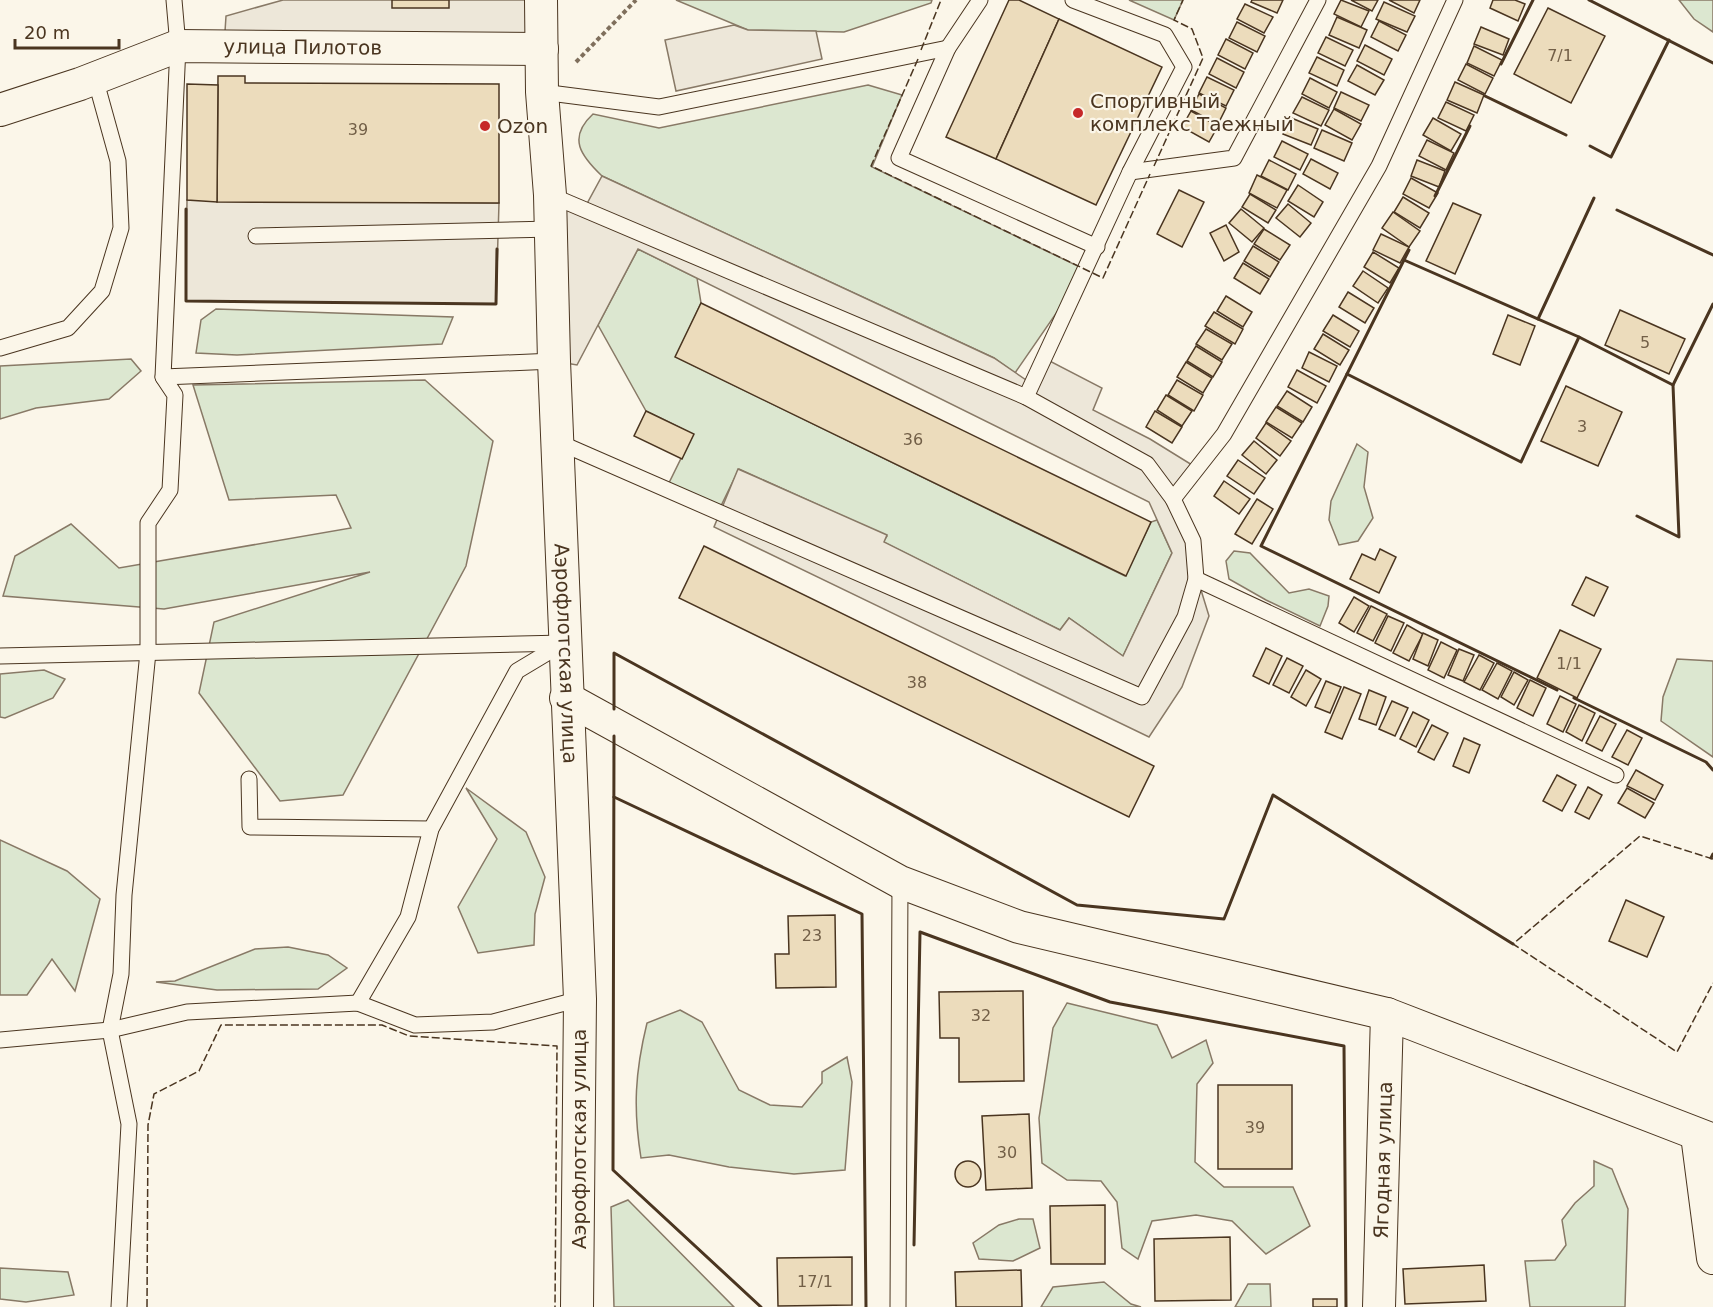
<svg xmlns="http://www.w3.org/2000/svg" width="1713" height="1307" viewBox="0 0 1713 1307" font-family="'DejaVu Sans',sans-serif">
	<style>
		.green { fill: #dce7d0; stroke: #887966; stroke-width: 1.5 }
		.parking { fill: #ede7d9; stroke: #887966; stroke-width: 1.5 }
		.building { fill: #ecdcbc; stroke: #4a3520; stroke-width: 1.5 }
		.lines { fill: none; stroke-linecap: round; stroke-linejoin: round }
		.lane-casing { stroke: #4a3520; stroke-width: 17 }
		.street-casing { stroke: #4a3520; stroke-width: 34 }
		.path { stroke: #7f6f5c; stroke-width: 4; stroke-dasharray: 4.5 3; stroke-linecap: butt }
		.lane { stroke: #fbf6e9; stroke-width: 15 }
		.street { stroke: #fbf6e9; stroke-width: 32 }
		.fence { stroke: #4a3520; stroke-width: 1.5; stroke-dasharray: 8 3; stroke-linecap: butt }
		.wall { stroke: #4a3520; stroke-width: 3 }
		.poi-dot { fill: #c62828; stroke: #fbf6e9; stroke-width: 2 }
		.labels { text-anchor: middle; stroke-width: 4.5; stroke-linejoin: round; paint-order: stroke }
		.number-label { font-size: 16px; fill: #725f47 }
		.street-label { font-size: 20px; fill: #4a3520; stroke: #fbf6e9 }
		.poi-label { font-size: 20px; fill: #4a3520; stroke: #fbf6e9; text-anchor: start }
	</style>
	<rect width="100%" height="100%" fill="#fbf6e9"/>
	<!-- green -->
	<g class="green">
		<polygon points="676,0 932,0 931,3 844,32 748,30"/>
		<polygon points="1129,0 1183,0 1174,20"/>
		<polygon points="1679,0 1713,0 1713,32 1694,19"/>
		<path d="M868,85L902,95L872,167L1086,270L1015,373L994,358L602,176C581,156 567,138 593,114L659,128Z"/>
		<polygon points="638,249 697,278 701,303 676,357 1125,576 1151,522 1157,520 1172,553 1123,656 1069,618 1060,630 883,542 887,536 739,469 718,512 666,489 693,434 646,411 598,325"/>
		<polygon points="216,309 453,317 442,344 237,355 196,353 201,320"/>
		<polygon points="131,359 141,371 109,399 36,408 0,419 0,366"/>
		<polygon points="425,380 493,441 466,566 343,795 280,801 199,693 214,622 370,572 164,609 3,596 15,556 71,524 119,568 351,528 336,495 229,500 193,385"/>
		<polygon points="1357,444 1368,452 1364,487 1373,518 1358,541 1339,545 1329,520 1331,501"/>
		<polygon points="1234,551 1250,553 1289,593 1309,589 1329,596 1328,606 1320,626 1266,600 1229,579 1226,561"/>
		<polygon points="1677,659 1713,661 1713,757 1661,721 1663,697"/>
		<polygon points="44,670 65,679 53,698 5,718 0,717 0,674"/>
		<polygon points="466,788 526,832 545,877 535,914 534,945 478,953 458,907 497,839"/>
		<polygon points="0,840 67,871 100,899 75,991 52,959 27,995 0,995"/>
		<polygon points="288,947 328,955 347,968 318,989 217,990 156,982 175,981 255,949"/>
		<polygon points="1067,1003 1157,1025 1172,1058 1206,1040 1213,1063 1197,1084 1195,1162 1224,1187 1293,1187 1310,1226 1266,1254 1232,1221 1196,1215 1152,1221 1138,1259 1122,1248 1117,1202 1101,1181 1067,1180 1042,1163 1039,1118 1053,1028"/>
		<path d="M680,1010L702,1022L739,1090L770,1105L802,1107L822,1083V1072L847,1057L852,1082L845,1170L794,1174L729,1167L669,1155L641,1158C633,1109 635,1072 647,1023Z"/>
		<polygon points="1594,1161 1612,1169 1628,1209 1625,1307 1530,1307 1525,1261 1555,1260 1566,1245 1562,1220 1575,1203 1594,1186"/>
		<polygon points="628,1200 734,1307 614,1307 611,1207"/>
		<polygon points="1019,1219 1033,1219 1040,1248 1013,1261 979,1259 973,1243 999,1225"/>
		<polygon points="0,1268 68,1272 74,1295 26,1302 0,1299"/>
		<polygon points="1104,1282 1131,1304 1141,1307 1041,1307 1053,1287"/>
		<polygon points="1248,1284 1270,1284 1271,1307 1235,1307"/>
	</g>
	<!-- parking -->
	<g class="parking">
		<polygon points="283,0 541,0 542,49 224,47 226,16"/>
		<polygon points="734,25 748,30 816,31 822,59 676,91 665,40"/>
		<polygon points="602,176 994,358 1032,384 1044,358 1102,388 1093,410 1150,439 1197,468 1173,499 1209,616 1182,687 1149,737 714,527 738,469 887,535 884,542 1060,630 1069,618 1123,656 1172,553 1149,502 638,249 577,365 554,361 550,195 584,209"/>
		<polygon points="187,200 499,203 496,304 186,301"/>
	</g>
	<!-- building -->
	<g class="building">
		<rect x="392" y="0" width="57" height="8"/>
		<polygon points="1009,0 1019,0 1059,19 996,159 946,137"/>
		<polygon points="1252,0 1283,0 1277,13 1251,2"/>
		<polygon points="1341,0 1369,11 1361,27 1334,14"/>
		<polygon points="1351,0 1378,0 1372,11"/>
		<polygon points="1389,0 1420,0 1414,13"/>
		<polygon points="1493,0 1515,0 1525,4 1518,21 1490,8"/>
		<polygon points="1384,2 1415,16 1407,32 1376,19"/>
		<polygon points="1245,4 1273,17 1264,33 1237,19"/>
		<polygon points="1548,8 1605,36 1571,103 1514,74"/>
		<polygon points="1337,17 1367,30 1359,48 1329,35"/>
		<polygon points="1059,19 1162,67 1096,205 996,159"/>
		<polygon points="1379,21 1406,35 1398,51 1371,37"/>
		<polygon points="1237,22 1265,36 1257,52 1229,38"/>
		<polygon points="1481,27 1509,39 1503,55 1474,44"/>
		<polygon points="1326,37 1353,50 1345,66 1318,53"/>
		<polygon points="1226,39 1253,53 1245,69 1218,55"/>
		<polygon points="1365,45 1392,59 1384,75 1357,61"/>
		<polygon points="1474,46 1502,60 1494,76 1467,63"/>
		<polygon points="1317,57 1344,70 1337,86 1309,73"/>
		<polygon points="1217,58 1244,72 1236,88 1209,74"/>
		<polygon points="1466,64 1493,78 1485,94 1458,80"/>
		<polygon points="1357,65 1384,80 1375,95 1348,81"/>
		<polygon points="218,76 245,76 245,83 499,84 499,203 217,202"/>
		<polygon points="1207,77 1234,90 1226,106 1199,93"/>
		<polygon points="1310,78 1337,92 1329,108 1302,94"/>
		<polygon points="1455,82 1484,95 1477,113 1447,100"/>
		<polygon points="187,84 218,85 217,202 187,200"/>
		<polygon points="1341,92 1369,105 1361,121 1334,108"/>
		<polygon points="1199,94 1226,108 1218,124 1191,110"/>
		<polygon points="1302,97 1329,110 1321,126 1293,113"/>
		<polygon points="1446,102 1474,115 1466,131 1438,118"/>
		<polygon points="1334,109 1361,124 1352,140 1325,125"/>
		<polygon points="1191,111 1218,126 1209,142 1182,127"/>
		<polygon points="1289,117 1318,129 1311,145 1283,134"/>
		<polygon points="1433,118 1461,134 1451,151 1423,135"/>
		<polygon points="1322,130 1352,143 1344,161 1314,148"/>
		<polygon points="1427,140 1454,153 1446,170 1419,156"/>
		<polygon points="1282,141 1308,154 1300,170 1274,157"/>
		<polygon points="1311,159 1338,173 1330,189 1303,174"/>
		<polygon points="1269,160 1296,174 1288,190 1261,176"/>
		<polygon points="1417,160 1445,171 1439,187 1411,176"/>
		<polygon points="1257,175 1287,190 1277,208 1249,193"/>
		<polygon points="1411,178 1438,193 1429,208 1403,194"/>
		<polygon points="1298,185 1323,202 1314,217 1288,201"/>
		<polygon points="1179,190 1204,202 1182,247 1157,234"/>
		<polygon points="1250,194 1276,210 1268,223 1242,207"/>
		<polygon points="1403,197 1429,213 1420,228 1394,212"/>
		<polygon points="1453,203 1481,215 1455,274 1426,261"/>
		<polygon points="1288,204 1311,223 1300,237 1276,218"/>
		<polygon points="1241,209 1264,228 1252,242 1229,223"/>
		<polygon points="1393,212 1420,231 1409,247 1382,228"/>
		<polygon points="1226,225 1239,252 1224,261 1210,233"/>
		<polygon points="1264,229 1290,245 1280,260 1254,244"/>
		<polygon points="1381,234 1409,247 1400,263 1373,250"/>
		<polygon points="1253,246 1279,262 1270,277 1244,261"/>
		<polygon points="1373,252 1399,268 1390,283 1364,267"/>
		<polygon points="1243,263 1269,279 1260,294 1234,278"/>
		<polygon points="1363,271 1388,288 1378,303 1353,286"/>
		<polygon points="1348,292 1374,308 1365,323 1339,307"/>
		<polygon points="1226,296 1252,312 1243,327 1217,311"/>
		<polygon points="701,303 1151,522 1126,576 675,357"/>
		<polygon points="1620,310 1685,339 1669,374 1605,345"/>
		<polygon points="1214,312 1243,329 1235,344 1205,326"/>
		<polygon points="1333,315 1359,331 1350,347 1323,331"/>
		<polygon points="1508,315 1535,326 1520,365 1493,354"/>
		<polygon points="1206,329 1232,344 1222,360 1196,344"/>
		<polygon points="1323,334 1349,350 1340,365 1314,349"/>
		<polygon points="1196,346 1222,362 1213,377 1187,361"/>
		<polygon points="1309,352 1337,366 1329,382 1302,368"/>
		<polygon points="1186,362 1212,378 1203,393 1177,377"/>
		<polygon points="1297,370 1326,386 1317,403 1288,387"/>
		<polygon points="1177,380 1203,395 1194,411 1168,395"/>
		<polygon points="1566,386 1622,412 1598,466 1541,441"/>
		<polygon points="1287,391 1312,407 1303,422 1277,406"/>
		<polygon points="1166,395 1192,411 1182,426 1157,410"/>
		<polygon points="1276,407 1302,423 1292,438 1266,422"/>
		<polygon points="646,411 694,434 682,459 634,436"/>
		<polygon points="1155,411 1182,427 1172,443 1146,427"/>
		<polygon points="1266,423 1291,441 1280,456 1256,438"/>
		<polygon points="1254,441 1277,460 1266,474 1242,455"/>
		<polygon points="1238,460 1265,478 1254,494 1227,476"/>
		<polygon points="1224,481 1250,499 1239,514 1214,496"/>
		<polygon points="1257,499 1273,509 1252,544 1235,534"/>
		<polygon points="704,546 1154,766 1129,817 679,598"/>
		<polygon points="1380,549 1396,557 1379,593 1350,579 1362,554 1375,560"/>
		<polygon points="1586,577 1608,587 1594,616 1572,605"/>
		<polygon points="1354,597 1369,606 1354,632 1339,623"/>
		<polygon points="1371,606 1387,614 1373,641 1357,633"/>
		<polygon points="1388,616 1404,623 1391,651 1375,643"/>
		<polygon points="1407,625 1423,634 1409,661 1393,653"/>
		<polygon points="1560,630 1601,649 1577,698 1537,678"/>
		<polygon points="1423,633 1438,640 1428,666 1413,659"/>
		<polygon points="1441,642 1457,650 1444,678 1428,670"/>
		<polygon points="1266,648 1282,656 1269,684 1253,676"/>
		<polygon points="1459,649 1474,655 1463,681 1448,675"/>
		<polygon points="1479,655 1494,663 1480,690 1464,682"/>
		<polygon points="1287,658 1303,666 1289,693 1273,685"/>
		<polygon points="1497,663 1512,671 1498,699 1482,690"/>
		<polygon points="1306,670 1321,679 1306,706 1291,697"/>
		<polygon points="1514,672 1528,680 1514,705 1501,697"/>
		<polygon points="1530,680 1546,688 1533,716 1517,708"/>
		<polygon points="1326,681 1341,687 1330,713 1315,707"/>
		<polygon points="1344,687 1361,694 1342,739 1325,732"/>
		<polygon points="1369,690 1386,697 1376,725 1359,719"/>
		<polygon points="1560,696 1576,704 1563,732 1547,724"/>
		<polygon points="1392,701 1408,708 1395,736 1379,729"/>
		<polygon points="1579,705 1595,713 1582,741 1566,732"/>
		<polygon points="1413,712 1429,720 1416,747 1400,739"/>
		<polygon points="1600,716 1616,724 1602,751 1586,743"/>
		<polygon points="1432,725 1448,733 1434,760 1418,752"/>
		<polygon points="1627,730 1642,738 1628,765 1612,757"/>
		<polygon points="1464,738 1480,745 1469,773 1453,766"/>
		<polygon points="1636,770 1663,785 1655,800 1627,786"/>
		<polygon points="1557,775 1576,785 1562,811 1543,801"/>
		<polygon points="1588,787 1602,795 1589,819 1575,812"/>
		<polygon points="1627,788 1654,803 1645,818 1618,803"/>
		<polygon points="1626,900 1664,917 1647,957 1609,941"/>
		<polygon points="835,915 836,987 776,988 775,954 789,954 788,916"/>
		<polygon points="1023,991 1024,1081 959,1082 959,1038 940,1038 939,992"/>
		<rect x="1218" y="1085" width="74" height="84"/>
		<polygon points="1029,1114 1032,1188 986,1190 982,1116"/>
		<circle cx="968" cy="1174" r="13"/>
		<polygon points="1105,1205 1105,1264 1051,1264 1050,1206"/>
		<polygon points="1230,1237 1231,1300 1155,1301 1154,1239"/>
		<polygon points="852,1257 852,1305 778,1306 777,1258"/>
		<polygon points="1484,1265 1486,1301 1405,1304 1403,1269"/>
		<polygon points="1021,1270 1022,1307 956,1307 955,1272"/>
		<rect x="1313" y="1299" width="24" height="8"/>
	</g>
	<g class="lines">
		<defs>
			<g id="lane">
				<polyline points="980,0 948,48 899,158 1097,247"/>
				<polyline points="542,92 659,107 948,48"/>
				<polyline points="1130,172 1234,158 1318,0"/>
				<polyline points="550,195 1026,397 1147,464 1173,499 1193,541 1196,579 1185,617 1142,697 558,442"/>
				<polyline points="256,236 552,229"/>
				<polyline points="0,348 68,328 102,291 121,228 118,161 95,78"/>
				<polyline points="163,377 554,361"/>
				<polyline points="1026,397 1130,172 1184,67 1165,35 1073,0"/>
				<polyline points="1173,499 1224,434 1379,166 1455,0"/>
				<polyline points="1196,579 1616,775"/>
				<polyline points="0,656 564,643"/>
				<polyline points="249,779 250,827 431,829"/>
				<polyline points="358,1003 408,917 431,829 517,671 562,644"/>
				<polyline points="0,1040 110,1030 187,1012 358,1003 415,1025 493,1022 580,999"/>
				<polyline points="119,1307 129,1124 110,1030 121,974 124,895 148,652 148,523 170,490 175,395 163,377 178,46 174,0"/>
				<polyline points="898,1307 900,882"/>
			</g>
			<g id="street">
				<path id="s1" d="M541,0L542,92L550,195L554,361L580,999L577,1307"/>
				<path id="s2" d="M0,110L80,84L178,46L542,49"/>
				<polyline points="566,698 900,882 1019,927 1387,1014 1713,1140"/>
				<polyline points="1697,1135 1713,1258"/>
				<path id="s3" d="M1379,1307L1387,1014"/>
			</g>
		</defs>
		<!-- lane casing -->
		<use href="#lane" class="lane-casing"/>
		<!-- street casing -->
		<use href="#street" class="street-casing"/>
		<!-- path -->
		<polyline class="path" points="576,62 636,0"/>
		<!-- lane -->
		<use href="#lane" class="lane"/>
		<!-- street -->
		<use href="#street" class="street"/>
		<!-- fence -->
		<g class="fence">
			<polyline points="921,50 941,0"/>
			<polyline points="918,59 871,166 1103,278 1150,174"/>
			<polyline points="1154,166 1203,58 1192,29 1174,20 1183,0"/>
			<polyline points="1713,859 1640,836 1513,944 1677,1052 1713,983"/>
			<polyline points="147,1307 148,1125 154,1094 199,1071 221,1025 382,1025 409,1036 557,1046 555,1307"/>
		</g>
		<!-- wall -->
		<g class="wall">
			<polyline points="1589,0 1713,63"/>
			<polyline points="1501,64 1533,0"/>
			<polyline points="1485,96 1566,135"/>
			<polyline points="1590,146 1611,157 1669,40"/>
			<polyline points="1435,196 1470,126"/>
			<polyline points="186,209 186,301 496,304 497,249"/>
			<polyline points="1617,210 1713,255"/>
			<polyline points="1409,250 1261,546 1557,690"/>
			<polyline points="1538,319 1594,198"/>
			<polyline points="1579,337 1673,385 1679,537 1637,516"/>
			<polyline points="1347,374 1521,462 1579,337 1404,260"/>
			<polyline points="1673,385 1713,304"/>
			<polyline points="1574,698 1706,762 1713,770"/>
			<polyline points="614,709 614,653 1077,905 1224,919 1273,795 1513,944"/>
			<polyline points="614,736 613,1170 761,1307"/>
			<polyline points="614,797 862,914 866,1307"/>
			<polyline points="1711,858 1713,854"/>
			<polyline points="914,1245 920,932 1110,1002 1344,1046 1346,1307"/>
		</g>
	</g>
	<!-- markers -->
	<g class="poi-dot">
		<circle cx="1078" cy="113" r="6"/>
		<circle cx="485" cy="126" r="6"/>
	</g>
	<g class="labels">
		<!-- number labels -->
		<g class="number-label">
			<text x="1560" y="61">7/1</text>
			<text x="358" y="135">39</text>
			<text x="1645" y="348">5</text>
			<text x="1582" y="432">3</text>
			<text x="913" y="445">36</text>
			<text x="1569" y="669">1/1</text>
			<text x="917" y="688">38</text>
			<text x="812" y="941">23</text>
			<text x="981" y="1021">32</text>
			<text x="1255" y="1133">39</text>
			<text x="1007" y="1158">30</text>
			<text x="815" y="1287">17/1</text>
		</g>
		<!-- street labels -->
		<g class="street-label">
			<text dy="7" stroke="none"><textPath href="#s2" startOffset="314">улица Пилотов</textPath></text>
			<text dy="7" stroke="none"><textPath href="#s1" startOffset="654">Аэрофлотская улица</textPath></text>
			<text transform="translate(579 1139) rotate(-90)" y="7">Аэрофлотская улица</text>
			<text dy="7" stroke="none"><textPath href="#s3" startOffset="147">Ягодная улица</textPath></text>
		</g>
		<!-- poi labels -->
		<g class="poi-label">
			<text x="1090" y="108">Спортивный<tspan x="1090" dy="23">комплекс Таежный</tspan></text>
			<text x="497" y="133">Ozon</text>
		</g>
	</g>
	<!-- scale -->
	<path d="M15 39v9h104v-9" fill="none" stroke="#4a3520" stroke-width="3"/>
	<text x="24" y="39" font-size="18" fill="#4a3520" stroke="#fbf6e9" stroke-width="4.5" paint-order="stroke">20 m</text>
</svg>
